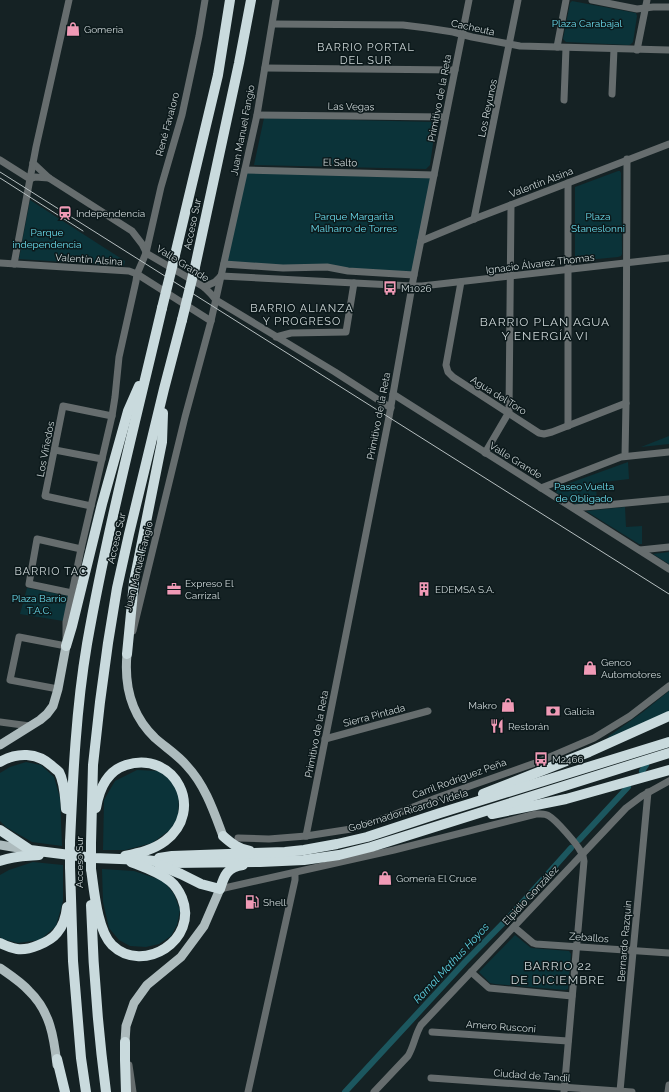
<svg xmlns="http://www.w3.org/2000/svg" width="669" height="1092" viewBox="0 0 669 1092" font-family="Raleway,sans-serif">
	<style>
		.green { fill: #0b3339 }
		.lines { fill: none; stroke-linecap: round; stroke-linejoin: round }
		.canal { stroke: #1c575f; stroke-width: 6 }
		.minor { stroke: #666d6e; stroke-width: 7 }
		.major { stroke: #adbbbd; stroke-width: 9 }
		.highway { stroke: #c9dadd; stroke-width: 10 }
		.tram { stroke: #b6bfc0; stroke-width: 1 }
		.highway-bridge { stroke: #c9dadd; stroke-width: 10 }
		.labels { text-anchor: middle; stroke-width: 3; stroke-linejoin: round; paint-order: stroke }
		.park-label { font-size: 10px; fill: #6bddee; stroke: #0c191b }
		.street-label { font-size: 10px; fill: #cdd6d7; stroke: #0c191b }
		.poi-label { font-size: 10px; fill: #cdd6d7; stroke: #0c191b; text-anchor: start }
		.neighbourhood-label { font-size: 11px; letter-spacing: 1px; fill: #cdd6d7; stroke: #0c191b }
		.water-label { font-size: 11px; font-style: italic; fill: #5fd2e3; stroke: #0c191b }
		.quarter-label { font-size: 12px; letter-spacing: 1px; fill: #cdd6d7; stroke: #0c191b }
	</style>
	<rect width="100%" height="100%" fill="#152224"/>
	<!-- green -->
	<g class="green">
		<polygon points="572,1 636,13 637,16 633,42 631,44 629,45 566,42 563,39 570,3"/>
		<polygon points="264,118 436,122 430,165 426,169 254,165"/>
		<polygon points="245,170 434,175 414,275 224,264"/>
		<polygon points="618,171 620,171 621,173 622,254 621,256 618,257 576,261 575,260 575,187"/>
		<polygon points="30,200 125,261 124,266 19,259"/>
		<polygon points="669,436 669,444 641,447"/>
		<polygon points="628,462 629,479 596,483 597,503 577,505 557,493 555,491 556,488"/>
		<polygon points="625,507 626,527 642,526 642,544 639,544 586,511"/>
		<polygon points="669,552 669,564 653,554"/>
		<polygon points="27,588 69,596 63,621 20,614"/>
		<polygon points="669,691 669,712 605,742 609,736 643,712"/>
		<polygon points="26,762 41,765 54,777 60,798 62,846 32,842 6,827 0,821 0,773 10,767"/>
		<polygon points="137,770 159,771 173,782 179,794 178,818 170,830 152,843 125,850 103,850 104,800 115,781"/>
		<polygon points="33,862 63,865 63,901 56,926 40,940 18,943 2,939 0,937 0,875 9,870"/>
		<polygon points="102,869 134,871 164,881 174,894 180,910 177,925 171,936 159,944 146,947 130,946 119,940 109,928 103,902"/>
		<polygon points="515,935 531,948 569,951 571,954 568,989 565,990 495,984 490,983 479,972"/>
	</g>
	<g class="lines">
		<!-- canal -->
		<g class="canal">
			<polyline points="642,771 646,765"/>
			<polyline points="579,840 628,787"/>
			<polyline points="345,1092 465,962 512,914 571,848"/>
		</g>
		<!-- minor -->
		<g class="minor">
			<polyline points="592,0 637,9 653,7 669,7"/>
			<polyline points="273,24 403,25 427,28 453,32 472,37 520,46 669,50"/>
			<polyline points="557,47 566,0"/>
			<polyline points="637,50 647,0"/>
			<polyline points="265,68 455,70"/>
			<polyline points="612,94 614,49"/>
			<polyline points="564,100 566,48"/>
			<polyline points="257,115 445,117"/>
			<polyline points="0,160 30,179 35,177 49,178"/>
			<polyline points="33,163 49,178 132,231 142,244 146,252"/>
			<polyline points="245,170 434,175"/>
			<polyline points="474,219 518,0"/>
			<polyline points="421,241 474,219 669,144"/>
			<polyline points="146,253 204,287 211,294 216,300 335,372 391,408"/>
			<polyline points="0,263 129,271 137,274 211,321"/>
			<polyline points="14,264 36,147 69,0"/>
			<polyline points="224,264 283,268 327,267 348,271 414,275"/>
			<polyline points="221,276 412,286 422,286 669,258"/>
			<polyline points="461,282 446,365 448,372 453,377 539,433 544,434 552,432 626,403"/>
			<polyline points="204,287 215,282 221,276"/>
			<polyline points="276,337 291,333 346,332 354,283"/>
			<polyline points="393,394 669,569"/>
			<polyline points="568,426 568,183"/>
			<polyline points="55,450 102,459"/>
			<polyline points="485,453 509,412 511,205"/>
			<polyline points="625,456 626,403 627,159"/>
			<polyline points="541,488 621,457 669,452"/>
			<polyline points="91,506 45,496 63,406 112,416"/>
			<polyline points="574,508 669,499"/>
			<polyline points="640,550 669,547"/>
			<polyline points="72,593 29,584 37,539 81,549"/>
			<polyline points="133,631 185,417 211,321 257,115 276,0"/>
			<polyline points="58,689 10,680 19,637 66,646 66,622 72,593 81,549 112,416 115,397 119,357 136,281 137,274 146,253 161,187 182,115 199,36 205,0"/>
			<polyline points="0,722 30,726"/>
			<polyline points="325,739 428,711"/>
			<polyline points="306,836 389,417 414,275 469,0"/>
			<polyline points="238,838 269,839 306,836 351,829 388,817 436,798 538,762 594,738 630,716 669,686"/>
			<path d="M220,889L394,850L536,814C541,814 545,813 549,816C556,820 577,844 581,852C583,855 584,858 584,861L564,1092"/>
			<polyline points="514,927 533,943 536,944 669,953"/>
			<polyline points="471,972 489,988 572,996"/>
			<polyline points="432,1032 568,1041"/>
			<polyline points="129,1065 133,1092"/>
			<polyline points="431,1078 632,1092"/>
			<polyline points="620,1091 648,792"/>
			<polyline points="248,1092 295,880 295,873"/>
			<path d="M374,1092L408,1056C414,1046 415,1035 421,1025L626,808L642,796L669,781"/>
			<polyline points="668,1092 669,1085"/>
		</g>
		<!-- major -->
		<g class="major">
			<path d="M127,654C124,686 131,715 155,738C165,747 178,755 187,766C205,785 214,812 223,836"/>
			<polyline points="0,745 40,720 47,714 53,706 58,689 66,646"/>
			<polyline points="0,845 30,850"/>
			<path d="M0,968C10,975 21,982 29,991C50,1011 54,1037 57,1065"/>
			<polyline points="125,1042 126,1026 134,1003 147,985 181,957 204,926 220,889"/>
		</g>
		<!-- highway -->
		<g class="highway">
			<polyline points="175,255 218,75 230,0"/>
			<polyline points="195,267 239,63 251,0"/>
			<polyline points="66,646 72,626 102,504 128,411 139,386"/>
			<polyline points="127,654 134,582 162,442 163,413"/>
			<path d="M0,762C17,752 37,752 52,766C54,768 57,770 59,772C65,783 65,798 66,809"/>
			<polyline points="483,794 589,752 669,716"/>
			<path d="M96,808C99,790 107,771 126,765C175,750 206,810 165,841C153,850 139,853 125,856"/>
			<polyline points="492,814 566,799 669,770"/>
			<polyline points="0,830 30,850 94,858 145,860 173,863 260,862 304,860 339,855 371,847 669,753"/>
			<path d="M223,836C232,844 239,849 250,851"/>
			<path d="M70,842C73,776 76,709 87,644C107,531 136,419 162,308"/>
			<polyline points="91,843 93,765 100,702 108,643 117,588 129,534 164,389 182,320"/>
			<polyline points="159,858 172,856 285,852 304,850 337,844 367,837 440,813 669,742"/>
			<path d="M0,861C12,856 26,856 39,855"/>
			<path d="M159,865L181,874L201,884L220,889C224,876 227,867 243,865"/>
			<polyline points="70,867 73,961 81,1058 86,1092"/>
			<path d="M91,869C94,889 97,930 112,945C143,975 199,940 182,898C179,891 175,885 170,881C159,872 144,867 131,862"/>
			<path d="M91,905C93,967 98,1030 106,1092"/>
			<path d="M0,943C6,946 11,948 17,949C28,951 50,942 57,933C63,926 66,917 67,907"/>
			<polyline points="125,1042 125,1060 126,1092"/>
			<polyline points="57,1059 65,1092"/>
		</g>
		<!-- tram -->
		<g class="tram">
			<polyline points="0,172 669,594"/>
			<polyline points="0,178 83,231"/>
		</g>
		<!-- highway-bridge -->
		<g class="highway-bridge">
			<polyline points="162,308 175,255"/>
			<polyline points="182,320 195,267"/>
			<polyline points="70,867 70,842"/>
			<polyline points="91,869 91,843"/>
		</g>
	</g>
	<!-- icons -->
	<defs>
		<symbol id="shop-bare" viewBox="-9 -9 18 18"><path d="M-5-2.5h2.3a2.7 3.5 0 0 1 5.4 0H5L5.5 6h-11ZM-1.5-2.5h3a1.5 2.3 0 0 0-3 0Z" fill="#f09ab6" stroke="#0c191b" stroke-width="2.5" paint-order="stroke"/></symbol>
		<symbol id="station-bare" viewBox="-9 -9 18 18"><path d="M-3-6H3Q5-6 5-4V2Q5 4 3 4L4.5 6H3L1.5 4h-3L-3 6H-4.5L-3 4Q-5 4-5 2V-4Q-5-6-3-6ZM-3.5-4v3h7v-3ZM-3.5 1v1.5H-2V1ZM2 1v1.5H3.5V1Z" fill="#f09ab6" stroke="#0c191b" stroke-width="2.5" paint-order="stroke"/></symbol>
		<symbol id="bus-bare" viewBox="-9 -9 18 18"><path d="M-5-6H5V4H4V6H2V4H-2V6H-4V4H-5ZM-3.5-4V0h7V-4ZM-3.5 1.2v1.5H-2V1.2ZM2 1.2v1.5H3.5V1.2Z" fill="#f09ab6" stroke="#0c191b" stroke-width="2.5" paint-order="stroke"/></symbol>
		<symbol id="office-bare" viewBox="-9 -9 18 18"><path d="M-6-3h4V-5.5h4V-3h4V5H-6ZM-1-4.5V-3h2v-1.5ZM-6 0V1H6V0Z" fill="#f09ab6" stroke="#0c191b" stroke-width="2.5" paint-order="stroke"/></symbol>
		<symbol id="building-bare" viewBox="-9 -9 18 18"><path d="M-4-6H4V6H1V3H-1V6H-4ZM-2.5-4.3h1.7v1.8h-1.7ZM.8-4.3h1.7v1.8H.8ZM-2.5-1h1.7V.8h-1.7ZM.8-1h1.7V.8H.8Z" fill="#f09ab6" stroke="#0c191b" stroke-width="2.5" paint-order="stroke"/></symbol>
		<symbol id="bank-bare" viewBox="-9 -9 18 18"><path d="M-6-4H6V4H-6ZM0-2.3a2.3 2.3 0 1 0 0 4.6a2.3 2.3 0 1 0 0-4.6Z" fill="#f09ab6" stroke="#0c191b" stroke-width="2.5" paint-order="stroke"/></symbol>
		<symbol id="restaurant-bare" viewBox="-9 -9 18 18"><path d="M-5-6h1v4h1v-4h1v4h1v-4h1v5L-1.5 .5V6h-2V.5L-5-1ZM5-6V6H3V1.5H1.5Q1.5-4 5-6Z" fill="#f09ab6" stroke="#0c191b" stroke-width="2.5" paint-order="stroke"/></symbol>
		<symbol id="fuel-bare" viewBox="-9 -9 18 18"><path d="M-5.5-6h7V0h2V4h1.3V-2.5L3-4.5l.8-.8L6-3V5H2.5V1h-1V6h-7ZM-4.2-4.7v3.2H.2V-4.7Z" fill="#f09ab6" stroke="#0c191b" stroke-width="2.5" paint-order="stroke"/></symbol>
	</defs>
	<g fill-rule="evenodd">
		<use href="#shop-bare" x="63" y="19" width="20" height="20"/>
		<use href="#station-bare" x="55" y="203" width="20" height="20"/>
		<use href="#bus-bare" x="380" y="278" width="20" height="20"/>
		<use href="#office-bare" x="164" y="579" width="20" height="20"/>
		<use href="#building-bare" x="414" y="579" width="20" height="20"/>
		<use href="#shop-bare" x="580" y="658" width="20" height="20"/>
		<use href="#shop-bare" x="498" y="695" width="20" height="20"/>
		<use href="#bank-bare" x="543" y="701" width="20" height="20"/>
		<use href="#restaurant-bare" x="487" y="716" width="20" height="20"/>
		<use href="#bus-bare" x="531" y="749" width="20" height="20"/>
		<use href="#shop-bare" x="375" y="868" width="20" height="20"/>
		<use href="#fuel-bare" x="242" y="892" width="20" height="20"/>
	</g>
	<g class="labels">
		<!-- park labels -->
		<g class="park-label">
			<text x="587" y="27">Plaza Carabajal</text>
			<text x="354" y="220">Parque Margarita<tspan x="354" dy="12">Malharro de Torres</tspan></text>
			<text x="598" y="220">Plaza<tspan x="598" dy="12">Staneslonni</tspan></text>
			<text x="47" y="236">Parque<tspan x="47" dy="12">independencia</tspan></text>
			<text x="584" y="490">Paseo Vuelta<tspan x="584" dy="12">de Obligado</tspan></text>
			<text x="39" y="602">Plaza Barrio<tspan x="39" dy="12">T.A.C.</tspan></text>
		</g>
		<!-- street labels -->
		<g class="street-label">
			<text transform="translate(473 27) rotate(12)" y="4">Cacheuta</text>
			<text transform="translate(439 98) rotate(-79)" y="4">Primitivo de la Reta</text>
			<text transform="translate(351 106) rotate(1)" y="4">Las Vegas</text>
			<text transform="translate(487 108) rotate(-78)" y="4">Los Reyunos</text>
			<text transform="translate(167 124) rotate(-75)" y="4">René Favaloro</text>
			<text transform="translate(242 130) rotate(-79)" y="4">Juan Manuel Fangio</text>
			<text transform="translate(340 162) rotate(1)" y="4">El Salto</text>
			<text transform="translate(541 182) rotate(-21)" y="4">Valentín Alsina</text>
			<text transform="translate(192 224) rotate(-78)" y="4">Acceso Sur</text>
			<text transform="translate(89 259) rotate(4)" y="4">Valentín Alsina</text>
			<text transform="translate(183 263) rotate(32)" y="4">Valle Grande</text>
			<text transform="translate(540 263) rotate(-7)" y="4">Ignacio Álvarez Thomas</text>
			<text transform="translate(499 395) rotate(32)" y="4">Agua del Toro</text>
			<text transform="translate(378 416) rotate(-79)" y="4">Primitivo de la Reta</text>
			<text transform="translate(45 449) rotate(-79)" y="4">Los Viñedos</text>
			<text transform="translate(516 460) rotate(32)" y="4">Valle Grande</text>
			<text transform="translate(116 538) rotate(-77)" y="4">Acceso Sur</text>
			<text transform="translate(138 566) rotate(-76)" y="4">Juan Manuel Fangio</text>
			<text transform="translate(374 715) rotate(-15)" y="4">Sierra Pintada</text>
			<text transform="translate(316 734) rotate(-79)" y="4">Primitivo de la Reta</text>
			<text transform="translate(459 778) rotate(-20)" y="4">Carril Rodríguez Peña</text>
			<text transform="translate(408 810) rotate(-17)" y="4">Gobernador Ricardo Videla</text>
			<text transform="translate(79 862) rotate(-90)" y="4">Acceso Sur</text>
			<text transform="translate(530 895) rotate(-47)" y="4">Elpidio González</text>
			<text transform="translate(589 937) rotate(4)" y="4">Zeballos</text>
			<text transform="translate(624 941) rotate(-85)" y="4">Bernardo Razquin</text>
			<text transform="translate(501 1026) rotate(4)" y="4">Amero Rusconi</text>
			<text transform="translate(532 1075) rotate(4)" y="4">Ciudad de Tandil</text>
		</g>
		<!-- poi labels -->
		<g class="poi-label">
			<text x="84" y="33">Gomeria</text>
			<text x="76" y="217">Independencia</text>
			<text x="401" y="292">M1026</text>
			<text x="185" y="587">Expreso El<tspan x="185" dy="12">Carrizal</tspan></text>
			<text x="435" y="593">EDEMSA S.A.</text>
			<text x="601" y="666">Genco<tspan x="601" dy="12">Automotores</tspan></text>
			<text x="497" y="709" text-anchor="end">Makro</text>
			<text x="564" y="715">Galicia</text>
			<text x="508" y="730">Restorán</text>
			<text x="552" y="763">M2466</text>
			<text x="396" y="882">Gomería El Cruce</text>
			<text x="263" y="906">Shell</text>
		</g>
		<!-- neighbourhood labels -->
		<g class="neighbourhood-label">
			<text x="366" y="51">BARRIO PORTAL<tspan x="366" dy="13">DEL SUR</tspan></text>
			<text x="302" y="312">BARRIO ALIANZA<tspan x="302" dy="13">Y PROGRESO</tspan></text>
			<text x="51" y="575">BARRIO TAC</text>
		</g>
		<!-- water labels -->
		<g class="water-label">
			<text transform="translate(451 963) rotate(-47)" y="4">Ramal Mathus Hoyos</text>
		</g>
		<!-- quarter labels -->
		<g class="quarter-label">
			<text x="545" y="326">BARRIO PLAN AGUA<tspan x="545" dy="14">Y ENERGÍA VI</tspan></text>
			<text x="558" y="970">BARRIO 22<tspan x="558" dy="14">DE DICIEMBRE</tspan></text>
		</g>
	</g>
</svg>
